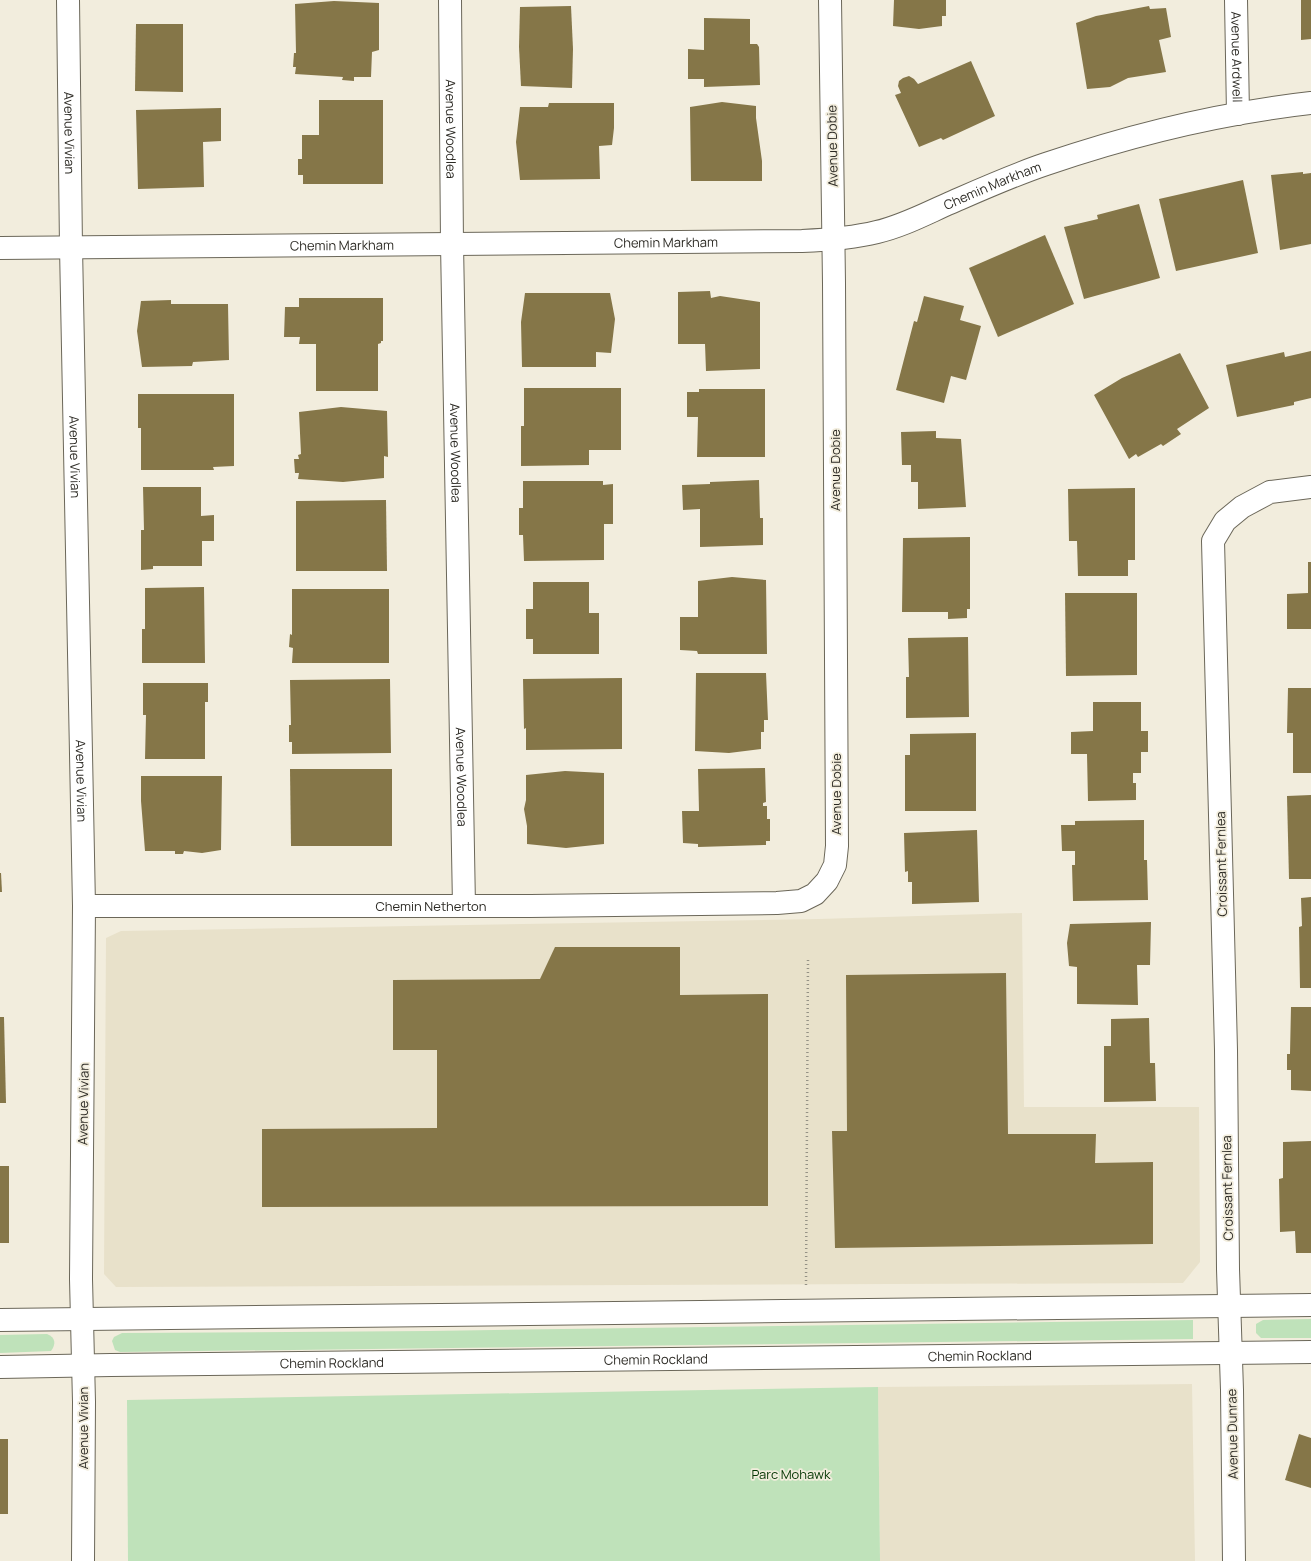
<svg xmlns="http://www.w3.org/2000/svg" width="1311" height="1561" viewBox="0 0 1311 1561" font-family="Manrope,sans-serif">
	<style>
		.built { fill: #e8e1ca }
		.green { fill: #bfe2ba }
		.building { fill: #857648 }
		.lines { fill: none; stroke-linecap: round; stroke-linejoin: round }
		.minor-casing { stroke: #6b6759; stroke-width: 24 }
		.path { stroke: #949185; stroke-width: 2.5; stroke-dasharray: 1 3; stroke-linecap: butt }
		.minor { stroke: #fff; stroke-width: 22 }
		.labels { text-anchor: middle; stroke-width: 3.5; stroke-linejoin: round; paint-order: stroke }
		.street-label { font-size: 13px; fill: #2c2a24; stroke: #f2eddd }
		.park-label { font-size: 13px; fill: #023500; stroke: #f2eddd }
	</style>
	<rect width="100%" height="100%" fill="#f2eddd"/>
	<!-- built -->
	<g class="built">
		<polygon points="1022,913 1024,1107 1199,1107 1200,1262 1183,1283 116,1287 104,1274 106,938 121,931 819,919"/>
		<polygon points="1192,1384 1195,1561 880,1561 878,1387"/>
	</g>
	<!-- green -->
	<g class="green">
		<polygon points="1311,1319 1311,1338 1261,1338 1256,1333 1256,1324 1263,1320"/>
		<polygon points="1193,1320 1193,1339 120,1352 115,1350 112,1341 114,1337 122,1333 429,1331"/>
		<path d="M47,1334C56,1338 56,1344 51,1351L0,1353V1335Z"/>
		<polygon points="878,1387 880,1561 128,1561 127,1400"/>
	</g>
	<!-- building -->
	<g class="building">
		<polygon points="894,0 946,0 946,16 942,16 942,26 919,29 893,26"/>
		<polygon points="1301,0 1311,0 1311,39 1301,40"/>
		<polygon points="334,1 379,3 379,50 372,52 371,77 354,77 354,81 342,80 343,77 295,74 296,67 293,67 294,53 296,53 295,4"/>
		<polygon points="571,6 573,49 572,88 521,86 519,47 520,7"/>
		<polygon points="1149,6 1150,9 1166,8 1171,37 1159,40 1166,72 1128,78 1110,87 1087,89 1076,23 1096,16"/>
		<polygon points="704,18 750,19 750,44 757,44 759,47 760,85 704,87 704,79 688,79 688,49 704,50"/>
		<polygon points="136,24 183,24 183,92 135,91"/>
		<polygon points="971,61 995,116 943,140 941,138 919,147 895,95 901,93 898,86 899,81 903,78 909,76 914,79 918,84"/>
		<polygon points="319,100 383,100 383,184 303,184 303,175 298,175 298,159 302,159 302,135 319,135"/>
		<polygon points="722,102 756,106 756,118 762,161 762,181 691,181 690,107"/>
		<polygon points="549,103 614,103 614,128 612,145 599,146 600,179 520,180 516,142 520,107 548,107"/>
		<polygon points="221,108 221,141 203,142 204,187 138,189 136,110"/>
		<polygon points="1303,172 1303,174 1311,173 1311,244 1280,250 1271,175"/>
		<polygon points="1243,180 1258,253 1176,271 1159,199"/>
		<polygon points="1139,204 1160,278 1084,299 1064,227 1098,219 1097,215"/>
		<polygon points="1045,235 1074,304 998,337 969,268"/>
		<polygon points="710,291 711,298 720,296 760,302 760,369 706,371 705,344 678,344 678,292"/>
		<polygon points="525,293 610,293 615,319 611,353 596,352 596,367 522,367 521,322"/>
		<polygon points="924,296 964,306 960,320 981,326 966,380 951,376 944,403 896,390 914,321 917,322"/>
		<polygon points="299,298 383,298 383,341 381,341 381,343 378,344 378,391 316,391 316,344 299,344 300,337 284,337 285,307 299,307"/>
		<polygon points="171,300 171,304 228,304 229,360 193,362 192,366 142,367 137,331 141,301"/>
		<polygon points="1311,351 1311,398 1294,402 1294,405 1237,417 1226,365 1284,352 1285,357"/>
		<polygon points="1180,353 1209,408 1177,429 1181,434 1163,446 1161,444 1138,457 1136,454 1129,459 1094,395 1122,378"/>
		<polygon points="524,388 621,388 621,450 589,450 589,465 521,466 521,426 524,426"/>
		<polygon points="699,389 765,389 765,457 697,457 698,417 687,417 687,392 699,392"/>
		<polygon points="138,394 234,394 234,466 213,467 214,470 141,470 141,428 138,428"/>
		<polygon points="341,407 387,411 388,457 384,456 384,478 343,482 298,479 299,473 295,473 294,459 299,459 298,455 301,454 299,412"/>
		<polygon points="936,431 936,438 961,439 966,507 918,509 918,482 911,482 911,465 902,465 901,432"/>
		<polygon points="759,480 760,518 763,518 763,545 700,547 700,509 683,510 682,485 710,484 710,482"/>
		<polygon points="523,481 603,481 603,485 613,484 613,524 604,524 604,560 524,561 523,535 519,535 519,508 523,508"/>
		<polygon points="143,487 201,487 201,516 214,515 214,541 202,541 202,566 153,566 153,569 141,570 141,530 144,530"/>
		<polygon points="1135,488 1135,560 1128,560 1128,576 1078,576 1077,541 1069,541 1068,489"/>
		<polygon points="386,500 387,571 296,571 296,501"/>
		<polygon points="970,537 970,609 967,609 967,618 948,619 948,612 902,612 903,538"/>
		<polygon points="1308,562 1311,562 1311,629 1287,629 1287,594 1308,593"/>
		<polygon points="732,577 766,580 767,654 698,654 697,651 680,650 680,617 698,617 698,581"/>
		<polygon points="533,582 589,582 589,613 599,613 599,654 533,654 533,639 526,639 526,609 533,609"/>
		<polygon points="204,587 205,663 142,663 142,629 145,629 145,588"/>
		<polygon points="292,589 389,589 389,663 292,663 293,648 289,647 290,634 292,635"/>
		<polygon points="1065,593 1137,593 1137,675 1066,676"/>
		<polygon points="968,637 969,717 906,718 906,677 909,677 908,638"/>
		<polygon points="696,673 766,673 768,720 764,720 764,732 761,732 761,749 729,753 695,751"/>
		<polygon points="622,678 622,749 526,750 526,728 524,729 523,679"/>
		<polygon points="390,679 391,753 292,754 292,742 289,742 289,725 291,725 290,680"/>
		<polygon points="143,683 208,683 208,702 205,702 205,759 145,759 146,715 143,715"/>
		<polygon points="1288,688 1311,688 1311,773 1293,773 1293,733 1287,733"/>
		<polygon points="1093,702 1141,702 1141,731 1148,731 1148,752 1141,752 1141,773 1133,773 1133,783 1136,783 1136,800 1088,801 1087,754 1071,754 1071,732 1093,731"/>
		<polygon points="976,733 976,811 905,811 905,755 910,755 910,734"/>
		<polygon points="765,768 766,802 763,803 763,806 767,806 767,819 770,819 770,841 766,841 766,845 698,847 698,844 683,843 682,811 699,811 698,769"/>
		<polygon points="290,769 392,769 392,846 291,846"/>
		<polygon points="565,771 604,773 604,844 566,848 527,844 527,826 524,809 526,800 526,775"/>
		<polygon points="141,776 222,776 221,850 202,853 184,851 183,854 175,854 175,851 145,851 141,801"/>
		<polygon points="1311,795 1311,879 1289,879 1287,796"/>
		<polygon points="1144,820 1144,860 1147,860 1148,900 1073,901 1072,865 1075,865 1075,851 1062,851 1061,825 1075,825 1075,821"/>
		<polygon points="977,830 979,902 912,904 912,882 908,882 908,871 905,872 904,833"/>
		<polygon points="0,873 1,873 2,892 0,892"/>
		<polygon points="1311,897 1311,988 1300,988 1299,927 1302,926 1301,898"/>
		<polygon points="1151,922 1150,965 1137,965 1138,1005 1077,1004 1077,967 1069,966 1067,943 1070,924"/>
		<polygon points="555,947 680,947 680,995 768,994 768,1206 262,1207 262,1129 437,1128 437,1050 393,1050 393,980 540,979"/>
		<polygon points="1006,973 1008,1134 1096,1134 1095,1163 1153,1162 1153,1244 835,1248 832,1131 847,1131 846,975"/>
		<polygon points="1291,1007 1311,1007 1311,1091 1291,1090 1291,1070 1287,1070 1287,1054 1290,1054"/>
		<polygon points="0,1017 4,1017 6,1103 0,1103"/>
		<polygon points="1149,1018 1150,1063 1155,1063 1156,1101 1104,1102 1104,1046 1111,1046 1111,1019"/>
		<polygon points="1311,1141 1311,1253 1296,1253 1295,1231 1280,1232 1279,1179 1283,1178 1283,1142"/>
		<rect x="0" y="1166" width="9" height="77"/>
		<polygon points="1299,1434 1311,1438 1311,1488 1285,1480"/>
		<rect x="0" y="1439" width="8" height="75"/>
	</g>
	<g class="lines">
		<defs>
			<g id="minor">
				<path id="s1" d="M68,0L71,247L84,906L81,1279L84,1402L83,1561"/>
				<path id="s2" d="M450,0L452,244L464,906"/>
				<path id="s3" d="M1236,0L1238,114"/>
				<path id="s4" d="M0,248L802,241C827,240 853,238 877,232C903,226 927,213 950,203C982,189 1013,175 1046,164C1131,135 1221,113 1311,103"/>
				<path id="s5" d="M84,906H530L777,903L801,901L815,894L827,881L835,865L837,846L834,283L830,0"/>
				<polyline points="0,1320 1311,1305"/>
				<path id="s6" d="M0,1367L111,1365L1311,1352"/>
				<polyline points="1234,1561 1232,1390 1228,1269 1226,1050 1213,541 1225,521 1242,507 1270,492 1311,487"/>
			</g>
		</defs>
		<!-- minor casing -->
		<use href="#minor" class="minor-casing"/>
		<!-- path -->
		<polyline class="path" points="806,1285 808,959"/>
		<!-- minor -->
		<use href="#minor" class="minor"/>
	</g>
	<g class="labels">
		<!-- street labels -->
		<g class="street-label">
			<text dy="5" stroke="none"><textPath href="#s3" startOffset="57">Avenue Ardwell</textPath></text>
			<text dy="5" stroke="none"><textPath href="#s2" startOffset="129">Avenue Woodlea</textPath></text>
			<text dy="5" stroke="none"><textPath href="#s1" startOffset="133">Avenue Vivian</textPath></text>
			<text transform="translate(832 146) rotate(-91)" y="5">Avenue Dobie</text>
			<text dy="5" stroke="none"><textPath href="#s4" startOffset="1002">Chemin Markham</textPath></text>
			<text dy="5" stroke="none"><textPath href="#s4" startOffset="666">Chemin Markham</textPath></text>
			<text dy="5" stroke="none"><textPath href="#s4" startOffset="342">Chemin Markham</textPath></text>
			<text dy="5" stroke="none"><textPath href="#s2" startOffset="453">Avenue Woodlea</textPath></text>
			<text dy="5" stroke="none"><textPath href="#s1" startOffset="457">Avenue Vivian</textPath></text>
			<text transform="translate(835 470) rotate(-90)" y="5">Avenue Dobie</text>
			<text dy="5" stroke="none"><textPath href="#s2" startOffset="777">Avenue Woodlea</textPath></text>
			<text dy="5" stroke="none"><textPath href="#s1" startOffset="781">Avenue Vivian</textPath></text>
			<text transform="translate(836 794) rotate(-90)" y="5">Avenue Dobie</text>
			<text transform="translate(1221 864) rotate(-91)" y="5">Croissant Fernlea</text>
			<text dy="5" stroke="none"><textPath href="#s5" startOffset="347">Chemin Netherton</textPath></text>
			<text transform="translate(83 1104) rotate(-89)" y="5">Avenue Vivian</text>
			<text transform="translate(1227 1188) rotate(-91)" y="5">Croissant Fernlea</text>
			<text dy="5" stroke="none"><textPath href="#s6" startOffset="980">Chemin Rockland</textPath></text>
			<text dy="5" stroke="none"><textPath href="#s6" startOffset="656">Chemin Rockland</textPath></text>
			<text dy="5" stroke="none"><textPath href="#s6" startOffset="332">Chemin Rockland</textPath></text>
			<text transform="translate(83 1428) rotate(-90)" y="5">Avenue Vivian</text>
			<text transform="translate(1232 1434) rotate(-91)" y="5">Avenue Dunrae</text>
		</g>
		<!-- park labels -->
		<g class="park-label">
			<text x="791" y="1479">Parc Mohawk</text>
		</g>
	</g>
</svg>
